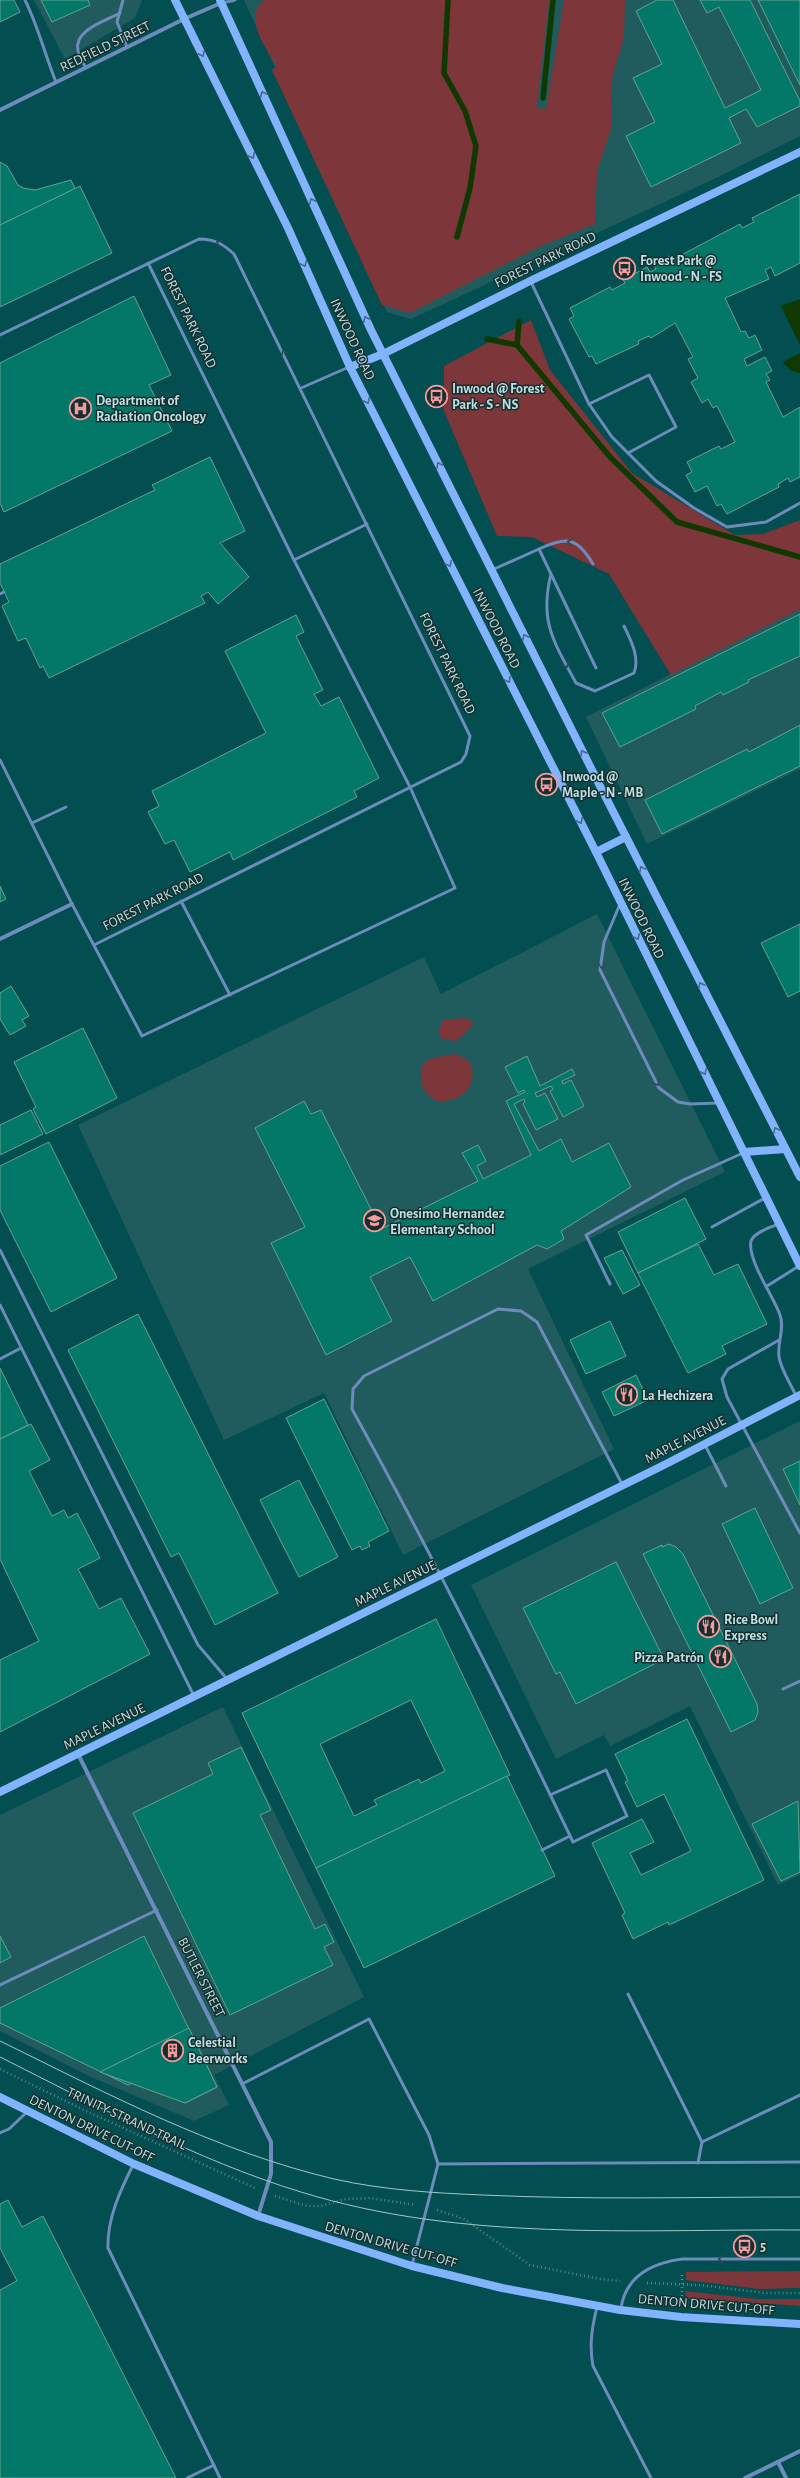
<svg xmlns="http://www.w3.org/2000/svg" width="800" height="2478" viewBox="0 0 800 2478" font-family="'Alegreya Sans',sans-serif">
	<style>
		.built { fill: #205b5d }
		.green { fill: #7d363a }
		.water { fill: #103801 }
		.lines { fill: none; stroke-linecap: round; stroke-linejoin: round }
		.stream { stroke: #103801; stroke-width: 5.5 }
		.building { fill: #047868; stroke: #66a194; fill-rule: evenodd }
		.path { stroke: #528b8d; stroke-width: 2.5; stroke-dasharray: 1 3; stroke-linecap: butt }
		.lane { stroke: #6d8cbb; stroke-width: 3 }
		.street { stroke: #6d8cbb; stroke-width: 4 }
		.secondary { stroke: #82b3fe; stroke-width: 8 }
		.tram { stroke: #a2c8c9; stroke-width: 1 }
		.oneway { stroke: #466a8d }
		.oneway2 { stroke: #2f4b5a }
		.labels { text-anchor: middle; stroke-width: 3; stroke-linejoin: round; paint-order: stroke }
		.street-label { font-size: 14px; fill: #c0dfe0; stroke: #152f30 }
		.poi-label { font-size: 14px; font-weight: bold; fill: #c0dfe0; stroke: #152f30; text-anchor: start }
	</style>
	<rect width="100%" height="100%" fill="#024e50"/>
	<!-- built -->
	<g class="built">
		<polygon points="34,0 142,0 135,18 65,59"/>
		<polygon points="244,0 800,0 800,136 716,178 411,319 387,312"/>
		<polygon points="800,608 800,769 647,844 586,717"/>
		<polygon points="597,914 725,1172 528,1269 614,1449 403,1555 324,1393 224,1440 78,1125 424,957 441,994"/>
		<polygon points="800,1421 800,1875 778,1885 690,1706 610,1746 604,1735 556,1759 471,1585"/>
		<polygon points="223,1707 364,1997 214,2075 229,2105 194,2121 91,2077 0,2031 0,1815"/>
	</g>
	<!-- green -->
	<g class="green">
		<path d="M265,0H549L537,108L546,109L564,0H625L624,38L613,74L611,96L612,126L597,171L595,224L541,246L410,313L382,305L272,70L276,66C267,49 241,15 265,0Z"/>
		<polygon points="531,320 550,370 632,473 735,535 763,534 800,520 800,609 671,675 609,574 532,537 497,536 444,411 444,366"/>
		<polygon points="465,1018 473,1022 471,1028 456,1041 443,1039 438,1033 443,1020"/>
		<path d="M454,1054C458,1056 463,1057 466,1059C477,1067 473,1088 462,1095C455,1100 446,1101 438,1102C422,1091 420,1086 421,1066L429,1059Z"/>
		<polygon points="800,2271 800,2288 759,2289 686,2280 686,2272"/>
		<polygon points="685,2291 757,2299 800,2299 800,2306 686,2298"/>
	</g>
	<!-- water -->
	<g class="water">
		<polygon points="800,299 800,345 781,306"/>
		<path d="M800,353V373C792,372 787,368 783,362Z"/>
	</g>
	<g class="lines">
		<!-- stream -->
		<g class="stream">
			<polyline points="448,0 444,73 465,111 476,146 470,188 457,237"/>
			<polyline points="543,98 553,0"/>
			<polyline points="487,339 517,345 610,457 677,522 800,557"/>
			<polyline points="517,345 519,321"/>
		</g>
	</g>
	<!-- building -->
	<g class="building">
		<polygon points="0,0 14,0 20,12 0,22"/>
		<polygon points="41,0 88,0 90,5 52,22"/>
		<polygon points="657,0 673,0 725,108 761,90 719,7 707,13 700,0 750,0 800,101 800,106 757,127 746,109 729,118 741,143 651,187 626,136 655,122 633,78 662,64 636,11"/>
		<polygon points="758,0 800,0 800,85"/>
		<polygon points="0,162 7,166 18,185 23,188 35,190 71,180 75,189 0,225"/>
		<polygon points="80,186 112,253 0,307 0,225"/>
		<polygon points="800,194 800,263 775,276 771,267 765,270 769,279 725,298 741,332 745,331 749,338 755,335 762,350 744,359 747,366 765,357 772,371 766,374 770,380 766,382 783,417 800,407 800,477 790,482 788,478 778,484 779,487 727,514 721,504 717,506 707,486 695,492 686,475 692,472 687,462 719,446 721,449 735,442 717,406 713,408 708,399 702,403 691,382 698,378 688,359 693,357 675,323 651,338 649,336 638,341 639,344 596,364 592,356 589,357 569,319 574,316 570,308 610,287 612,290 625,283 623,280 647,267 650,272 656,269 654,265 670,256 672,260 740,224 742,228 754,222 752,218"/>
		<polygon points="134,296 171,375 149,385 172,431 4,512 0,503 0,363"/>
		<polygon points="210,457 245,531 220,543 249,577 218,604 208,592 201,596 205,603 49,678 43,666 40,668 26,638 18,641 2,606 9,602 0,583 0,564 155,490 152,485"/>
		<polygon points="800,614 800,656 748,680 749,682 723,695 721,692 695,706 696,709 620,747 602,713"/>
		<polygon points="296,615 304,632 296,636 323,690 314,694 321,706 339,697 379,778 354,791 357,797 233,860 230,852 190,872 174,840 165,844 148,812 159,806 152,791 266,733 225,651"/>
		<polygon points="800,725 800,766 662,834 645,800 747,749 749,752"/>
		<polygon points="0,886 6,899 0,902"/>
		<polygon points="800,924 800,991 788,997 761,943"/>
		<polygon points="11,986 29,1016 22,1020 26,1026 10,1035 0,1019 0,993"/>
		<polygon points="83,1028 117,1098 46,1134 33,1109 36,1107 14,1062"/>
		<polygon points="527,1056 540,1086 572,1069 575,1075 562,1081 563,1084 571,1080 584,1106 563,1117 550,1091 553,1089 551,1086 535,1093 537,1097 545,1093 558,1119 536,1130 523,1104 525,1102 524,1099 514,1104 539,1151 561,1139 572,1162 609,1143 631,1187 561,1231 564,1239 547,1249 537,1245 433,1301 410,1257 370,1277 392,1321 326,1355 271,1243 305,1227 255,1128 304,1101 311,1114 321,1110 381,1229 478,1181 462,1153 478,1145 486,1161 477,1166 483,1179 531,1155 506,1101 525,1092 524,1090 518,1093 505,1067"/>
		<polygon points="31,1110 43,1134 0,1155 0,1125"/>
		<polygon points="49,1142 117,1278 51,1312 0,1210 0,1166"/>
		<polygon points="685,1198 706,1239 638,1273 618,1232"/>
		<polygon points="698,1244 714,1275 738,1264 767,1324 722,1346 726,1354 688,1373 638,1273"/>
		<polygon points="622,1250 640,1285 623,1294 604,1258"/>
		<polygon points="138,1314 278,1593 215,1625 179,1553 171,1557 68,1350"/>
		<polygon points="610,1321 626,1356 586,1374 570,1340"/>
		<polygon points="0,1368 28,1425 0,1439"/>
		<polygon points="636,1375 648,1400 614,1416 602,1392"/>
		<polygon points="324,1399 389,1531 368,1542 370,1546 362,1550 360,1546 352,1550 286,1418"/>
		<polygon points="31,1424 50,1460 29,1471 52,1516 64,1510 68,1518 77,1513 100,1558 78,1569 99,1609 121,1598 150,1654 0,1732 0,1660 39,1641 0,1559 0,1439"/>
		<polygon points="800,1461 800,1505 783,1469"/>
		<polygon points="299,1480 338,1557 299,1577 260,1500"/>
		<polygon points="755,1508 793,1588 760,1604 722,1524"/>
		<polygon points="669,1544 676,1547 683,1554 757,1704 758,1712 755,1720 731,1732 643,1554 662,1545 662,1547"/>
		<polygon points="616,1562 664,1659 576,1704 560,1672 556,1674 523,1608"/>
		<path d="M436,1619L510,1775L316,1868L242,1713ZM411,1700L445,1771L421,1783L419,1779L374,1800L377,1805L354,1816L320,1744Z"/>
		<polygon points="687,1719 764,1880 669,1925 668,1922 633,1939 622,1915 625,1913 592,1843 642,1819 654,1842 630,1853 641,1875 691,1851 664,1794 637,1807 625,1782 628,1781 615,1754"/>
		<polygon points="241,1747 271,1810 260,1815 315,1929 325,1924 334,1942 324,1947 333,1965 230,2015 133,1813 213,1774 208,1763"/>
		<polygon points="507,1776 555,1876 364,1968 316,1868"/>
		<polygon points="798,1801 800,1872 781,1881 752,1824"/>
		<polygon points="0,1936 11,1957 0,1963"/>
		<polygon points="144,1936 217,2087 185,2103 167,2067 128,2085 0,2023 0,2008"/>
		<polygon points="189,2028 217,2087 185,2103 100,2072"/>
		<polygon points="8,2200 22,2227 43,2216 176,2478 0,2478 0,2290 17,2281 0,2248 0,2204"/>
	</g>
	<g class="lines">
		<!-- path -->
		<g class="path">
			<polyline points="0,2069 86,2111 255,2188"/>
			<polyline points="275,2196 307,2206 321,2206 346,2199 370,2198 416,2205"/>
			<polyline points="437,2210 464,2219 530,2265 600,2279 620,2281"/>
			<polyline points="647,2283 699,2285 765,2293 800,2293"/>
			<polyline points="682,2296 682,2272"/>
		</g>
		<!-- lane -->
		<g class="lane">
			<path d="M25,0C38,26 45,55 56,82"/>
			<polyline points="123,0 117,22 127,47"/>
			<polyline points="222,3 235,0"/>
			<path d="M86,68C83,63 79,56 78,51C73,30 106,21 120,13"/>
			<polyline points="148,263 294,560 367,524"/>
			<polyline points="531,282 589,404 612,437 656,481 694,508 727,527 766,522 800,503"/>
			<path d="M0,335L199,239C215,239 223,244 234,254L470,736L466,754L461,762L94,945"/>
			<polyline points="301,388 349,367"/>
			<polyline points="589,404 649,375 676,427 628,453"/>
			<path d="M539,549C567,536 577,537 593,564"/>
			<polyline points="492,570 539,549 596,668"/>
			<path d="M551,574C539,622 554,642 576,683L595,691L634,673C640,657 631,641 624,626"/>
			<polyline points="0,594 4,592"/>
			<polyline points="0,760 72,904 142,1036 455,888 410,787 294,560"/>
			<polyline points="32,823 66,807"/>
			<polyline points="181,901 230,995"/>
			<polyline points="620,904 604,942 600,970 659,1088 678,1102 690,1104 719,1103"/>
			<path d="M779,1224C771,1227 754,1232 751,1241C747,1260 774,1297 780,1315C785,1329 777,1342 779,1357C781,1370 791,1384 796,1396"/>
			<polyline points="712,1227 765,1198"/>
			<polyline points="0,1250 198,1645 227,1679"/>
			<polyline points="610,1284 586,1235 683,1180 743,1153"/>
			<polyline points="767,1286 799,1266"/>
			<polyline points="0,1305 194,1696"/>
			<polyline points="779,1340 728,1369 722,1379 727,1397 800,1533"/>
			<polyline points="0,1359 21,1348"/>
			<polyline points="705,1445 726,1486"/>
			<polyline points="783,1689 800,1681"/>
			<path d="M550,1795L606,1770L627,1816L573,1842C503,1696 430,1551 352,1409L353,1389L364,1376L498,1309L521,1311L537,1322L622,1484"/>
			<polyline points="542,1850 570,1836"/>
			<polyline points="0,1985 157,1910"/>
			<polyline points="628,1994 702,2142"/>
			<polyline points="244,2083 369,2019 429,2135 438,2164 412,2265"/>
			<polyline points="0,2133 9,2129 28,2111"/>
			<polyline points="698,2163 702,2142 800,2095"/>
			<polyline points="438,2164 800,2162"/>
			<path d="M133,2165C120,2191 107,2219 108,2248L220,2478"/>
			<path d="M597,2307C592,2327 589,2345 593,2366L651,2478"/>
			<path d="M621,2308C626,2276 652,2263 682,2259H800"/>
			<polyline points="187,2478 214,2465"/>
		</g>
		<!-- street -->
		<g class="street">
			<polyline points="0,110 184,19 221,3"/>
			<polyline points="0,939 72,904"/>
			<polyline points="78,1754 271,2142 271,2174 258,2216"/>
			<polyline points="778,2462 786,2478"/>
			<polyline points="745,2478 800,2451"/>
		</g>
		<!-- secondary -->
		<g class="secondary">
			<polyline points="175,0 288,228 350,367 596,852 800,1266"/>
			<polyline points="220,0 371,330 600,786 800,1177"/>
			<polyline points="350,367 383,354 530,281 800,152"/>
			<polyline points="596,852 626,837"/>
			<polyline points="744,1152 785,1149"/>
			<polyline points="0,1792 662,1466 800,1395"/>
			<polyline points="0,2097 134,2164 258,2216 412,2266 502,2288 620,2310 681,2317 800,2324"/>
		</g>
		<!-- tram -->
		<g class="tram">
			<path d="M0,2041C108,2094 216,2151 334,2179C383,2190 433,2193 483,2195C589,2200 694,2197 800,2197"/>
			<path d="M0,2057C98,2106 196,2160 301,2192C462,2242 634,2229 800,2230"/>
		</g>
	</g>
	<!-- one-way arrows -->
	<defs><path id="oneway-chevron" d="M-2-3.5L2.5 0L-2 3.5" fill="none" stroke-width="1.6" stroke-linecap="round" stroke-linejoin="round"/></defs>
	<g class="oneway">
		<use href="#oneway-chevron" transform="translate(202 54) rotate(64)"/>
		<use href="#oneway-chevron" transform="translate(263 94) rotate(-115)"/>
		<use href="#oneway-chevron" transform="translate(252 156) rotate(64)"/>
		<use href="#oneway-chevron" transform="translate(312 201) rotate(-115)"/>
		<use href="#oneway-chevron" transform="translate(304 264) rotate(66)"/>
		<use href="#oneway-chevron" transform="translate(366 319) rotate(-115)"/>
		<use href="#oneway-chevron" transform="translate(367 401) rotate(63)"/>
		<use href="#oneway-chevron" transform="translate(439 465) rotate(-117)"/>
		<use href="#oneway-chevron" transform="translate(449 564) rotate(63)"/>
		<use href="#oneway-chevron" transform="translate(525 637) rotate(-117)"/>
		<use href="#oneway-chevron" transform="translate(508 680) rotate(63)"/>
		<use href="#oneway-chevron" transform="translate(583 753) rotate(-117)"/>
		<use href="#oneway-chevron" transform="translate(580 821) rotate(63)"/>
		<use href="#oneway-chevron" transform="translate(642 869) rotate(-117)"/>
		<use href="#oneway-chevron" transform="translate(637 937) rotate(64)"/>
		<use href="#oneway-chevron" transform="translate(701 985) rotate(-117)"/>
		<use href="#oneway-chevron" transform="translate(704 1072) rotate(64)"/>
		<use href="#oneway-chevron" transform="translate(776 1130) rotate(-117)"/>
	</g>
	<g class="oneway2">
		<use href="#oneway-chevron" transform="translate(219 243) rotate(-153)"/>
		<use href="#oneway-chevron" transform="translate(284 353) rotate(-117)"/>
		<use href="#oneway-chevron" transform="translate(570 542) rotate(-167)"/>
		<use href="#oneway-chevron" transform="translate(566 665) rotate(62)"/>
		<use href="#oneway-chevron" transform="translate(602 966) rotate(91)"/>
		<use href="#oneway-chevron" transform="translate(657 1083) rotate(62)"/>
		<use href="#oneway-chevron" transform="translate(721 2259) rotate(-180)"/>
	</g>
	<!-- icons -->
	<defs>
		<symbol id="bus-ring" viewBox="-11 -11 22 22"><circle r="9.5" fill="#152f30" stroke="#f59b9c" stroke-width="1.5"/><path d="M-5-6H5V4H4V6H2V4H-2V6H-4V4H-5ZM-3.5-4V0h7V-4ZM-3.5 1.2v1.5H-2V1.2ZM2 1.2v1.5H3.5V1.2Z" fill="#f59b9c"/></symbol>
		<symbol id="hospital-ring" viewBox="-11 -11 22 22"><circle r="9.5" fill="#152f30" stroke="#f59b9c" stroke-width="1.5"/><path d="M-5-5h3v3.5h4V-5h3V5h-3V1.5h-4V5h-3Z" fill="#f59b9c"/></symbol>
		<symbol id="school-ring" viewBox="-11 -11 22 22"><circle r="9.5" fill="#152f30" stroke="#f59b9c" stroke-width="1.5"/><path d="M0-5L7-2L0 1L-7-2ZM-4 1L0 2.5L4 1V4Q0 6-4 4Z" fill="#f59b9c"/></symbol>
		<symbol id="restaurant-ring" viewBox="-11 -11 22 22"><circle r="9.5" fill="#152f30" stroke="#f59b9c" stroke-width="1.5"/><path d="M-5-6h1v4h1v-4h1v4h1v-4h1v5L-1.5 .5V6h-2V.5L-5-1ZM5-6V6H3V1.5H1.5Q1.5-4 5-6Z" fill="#f59b9c"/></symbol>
		<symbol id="building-ring" viewBox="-11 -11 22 22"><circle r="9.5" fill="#152f30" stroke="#f59b9c" stroke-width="1.5"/><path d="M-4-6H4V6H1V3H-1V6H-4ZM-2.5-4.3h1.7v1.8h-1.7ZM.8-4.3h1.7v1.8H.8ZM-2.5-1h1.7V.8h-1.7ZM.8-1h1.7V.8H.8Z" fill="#f59b9c"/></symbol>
	</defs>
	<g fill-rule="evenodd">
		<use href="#bus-ring" x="612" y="256" width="25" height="25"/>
		<use href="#bus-ring" x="424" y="384" width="25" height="25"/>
		<use href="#hospital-ring" x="68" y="396" width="25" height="25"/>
		<use href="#bus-ring" x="534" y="772" width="25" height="25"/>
		<use href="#school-ring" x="362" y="1208" width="25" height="25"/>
		<use href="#restaurant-ring" x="614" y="1382" width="25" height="25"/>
		<use href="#restaurant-ring" x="696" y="1614" width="25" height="25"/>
		<use href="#restaurant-ring" x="708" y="1644" width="25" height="25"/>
		<use href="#building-ring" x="160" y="2038" width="25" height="25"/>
		<use href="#bus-ring" x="732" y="2234" width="25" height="25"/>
	</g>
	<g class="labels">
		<!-- street labels -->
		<g class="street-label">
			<text transform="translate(105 46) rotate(-26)" y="5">REDFIELD STREET</text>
			<text transform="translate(545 259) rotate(-26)" y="5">FOREST PARK ROAD</text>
			<text transform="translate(189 317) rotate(64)" y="5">FOREST PARK ROAD</text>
			<text transform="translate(353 339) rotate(65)" y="5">INWOOD ROAD</text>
			<text transform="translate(497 628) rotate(63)" y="5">INWOOD ROAD</text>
			<text transform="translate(448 663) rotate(64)" y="5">FOREST PARK ROAD</text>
			<text transform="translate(153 901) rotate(-27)" y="5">FOREST PARK ROAD</text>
			<text transform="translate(642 918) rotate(64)" y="5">INWOOD ROAD</text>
			<text transform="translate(685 1439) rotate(-27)" y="5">MAPLE AVENUE</text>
			<text transform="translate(395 1583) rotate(-26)" y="5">MAPLE AVENUE</text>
			<text transform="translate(104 1726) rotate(-26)" y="5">MAPLE AVENUE</text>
			<text transform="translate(202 1977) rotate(63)" y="5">BUTLER STREET</text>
			<text transform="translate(127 2118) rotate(25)" y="5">TRINITY STRAND TRAIL</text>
			<text transform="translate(92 2128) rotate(26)" y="5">DENTON DRIVE CUT-OFF</text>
			<text transform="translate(391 2244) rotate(16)" y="5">DENTON DRIVE CUT-OFF</text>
			<text transform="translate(706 2304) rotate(5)" y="5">DENTON DRIVE CUT-OFF</text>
		</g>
		<!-- poi labels -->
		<g class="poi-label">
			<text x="640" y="265">Forest Park @<tspan x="640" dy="16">Inwood - N - FS</tspan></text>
			<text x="452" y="393">Inwood @ Forest<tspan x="452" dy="16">Park - S - NS</tspan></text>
			<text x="96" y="405">Department of<tspan x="96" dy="16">Radiation Oncology</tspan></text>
			<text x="562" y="781">Inwood @<tspan x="562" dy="16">Maple - N - MB</tspan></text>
			<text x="390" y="1218">Onesimo Hernandez<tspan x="390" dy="16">Elementary School</tspan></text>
			<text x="642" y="1400">La Hechizera</text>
			<text x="724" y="1624">Rice Bowl<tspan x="724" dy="16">Express</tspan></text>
			<text x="704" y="1662" text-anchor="end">Pizza Patrón</text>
			<text x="188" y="2047">Celestial<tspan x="188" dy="16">Beerworks</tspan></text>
			<text x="760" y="2251">5</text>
		</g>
	</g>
</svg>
